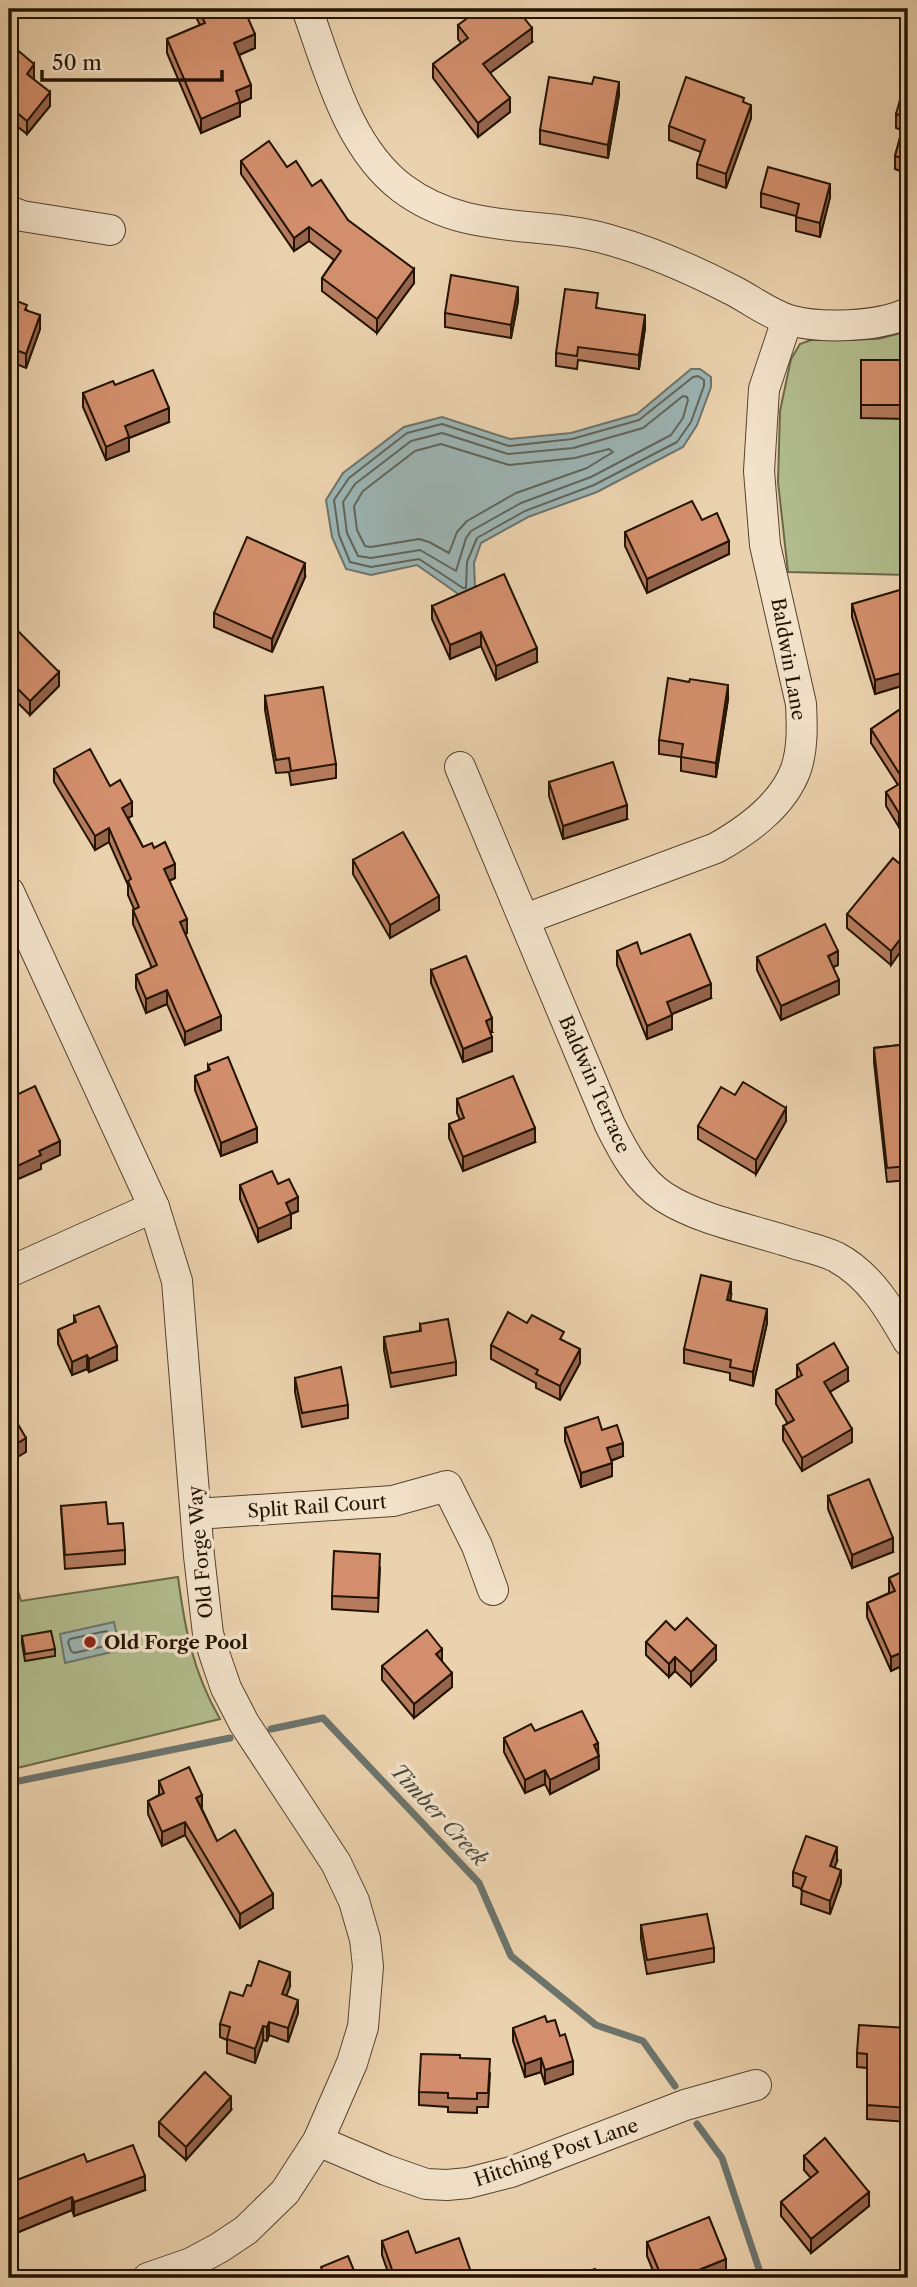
<svg xmlns="http://www.w3.org/2000/svg" width="917" height="2287" viewBox="0 0 917 2287" font-family="'Libre Caslon Text',serif">
	<style>
		.green { fill: #b2bd8e; stroke: #6a6847; stroke-width: 2 }
		.water { fill: #9cb5b5; stroke: #6c746d; stroke-width: 2 }
		.lines { fill: none; stroke-linecap: round; stroke-linejoin: round }
		.shore { stroke: #60645a; stroke-width: 2 }
		.stream { stroke: #6c746d; stroke-width: 7 }
		.minor-casing { stroke: #55432c; stroke-width: 32 }
		.minor { stroke: #f2e2ca; stroke-width: 30 }
		.wall { fill: #b57b5e; stroke: #231300; stroke-width: 2 }
		.shaded-wall { fill: #94644c; stroke: #231300; stroke-width: 2 }
		.building { fill: #d38f6d; stroke: #231300; stroke-width: 2 }
		.poi-dot { fill: #8f2418; stroke: #f2e2ca; stroke-width: 2.5 }
		.labels { text-anchor: middle; stroke-width: 7; stroke-linejoin: round; paint-order: stroke }
		.street-label { font-size: 19px; fill: #231300; stroke: #f2e2ca }
		.poi-label { font-size: 19px; font-weight: bold; fill: #231300; stroke: #f2e2ca; text-anchor: start }
		.water-label { font-size: 21px; font-style: italic; fill: #4d4c3f; stroke: #f2e2ca }
	</style>
	<rect width="100%" height="100%" fill="#ebd2ae"/>
	<filter id="stains"><feTurbulence type="fractalNoise" baseFrequency=".00286" numOctaves="4"/><feColorMatrix values="0 0 0 0 .2 0 0 0 0 .09 0 0 0 0 .02 0 0 0 .5 -.17"/></filter>
	<radialGradient id="worn" r=".72"><stop offset=".6" stop-color="#630" stop-opacity="0"/><stop offset="1" stop-color="#630" stop-opacity=".3"/></radialGradient>
	<!-- green -->
	<g class="green">
		<polygon points="908,331 908,575 788,572 778,482 780,411 791,359 800,344 811,340 878,339"/>
		<path d="M9,1567H11L21,1601L178,1577C185,1630 193,1672 220,1719L9,1770Z"/>
	</g>
	<!-- water -->
	<g class="water">
		<polygon points="691,369 700,369 711,377 711,387 697,425 683,447 597,492 528,517 481,543 474,563 475,587 464,598 417,565 371,575 346,569 332,537 326,500 343,473 404,427 442,417 510,439 571,433 637,414"/>
		<polygon points="114,1622 120,1650 65,1663 60,1634"/>
	</g>
	<g class="lines">
		<!-- shore -->
		<g class="shore">
			<polygon points="698,376 704,380 704,386 691,422 677,442 594,485 525,511 477,538 467,562 466,588 463,588 419,559 371,567 350,562 339,535 334,500 349,478 407,433 442,424 509,446 572,439 639,420 693,377"/>
			<polygon points="683,396 687,397 688,400 683,418 671,435 591,477 521,503 471,531 466,538 456,571 420,550 371,558 358,556 347,533 343,502 355,484 411,441 442,433 508,454 573,448 643,428"/>
			<polygon points="441,444 509,465 575,458 609,449 613,452 587,468 516,493 467,521 457,532 449,553 429,542 419,539 371,547 365,546 357,530 354,506 363,491 415,451"/>
			<polygon points="106,1631 110,1634 109,1645 74,1653 71,1651 68,1642 70,1639"/>
		</g>
		<!-- stream -->
		<g class="stream">
			<polyline points="271,1729 323,1718 479,1883 511,1956 596,2025 643,2041 675,2086"/>
			<polyline points="9,1783 230,1738"/>
			<polyline points="697,2124 722,2158 762,2278"/>
		</g>
		<defs>
			<g id="minor">
				<path d="M307,9C329,70 348,147 402,188C467,237 540,219 610,240C653,252 693,270 732,290C750,299 769,314 789,320C821,329 878,327 908,313"/>
				<polyline points="9,211 22,216 110,230"/>
				<path d="M460,767L610,1125C623,1151 638,1180 664,1197C700,1220 749,1229 790,1242C804,1247 822,1250 836,1257C870,1275 890,1309 908,1341"/>
				<polyline points="9,892 154,1207 177,1281 199,1556 208,1634 216,1659 226,1688 244,1723 336,1863 354,1901 365,1939 368,1966 363,2027 352,2063 318,2141 285,2192 246,2230 219,2248 191,2263 148,2278"/>
				<path d="M525,919L716,848C748,830 783,805 796,769C803,748 802,725 801,704L765,545L759,471L764,389L787,320"/>
				<polyline points="9,1272 154,1207"/>
				<polyline points="196,1514 393,1501 447,1486 477,1546 493,1590"/>
				<polyline points="318,2141 386,2170 426,2184 447,2185 468,2183 511,2172 685,2105 756,2085"/>
			</g>
		</defs>
		<!-- minor casing -->
		<use href="#minor" class="minor-casing"/>
		<!-- minor -->
		<use href="#minor" class="minor"/>
	</g>
	<!-- wall -->
	<g class="wall">
		<polygon points="192,9 244,9 255,48 239,55 251,98 240,103 240,116 201,133 167,53 167,39 200,25"/>
		<polygon points="458,25 532,42 490,73 510,112 478,137 433,78 433,64 461,43 458,39"/>
		<polygon points="9,56 34,78 33,79 50,106 27,134 9,120"/>
		<polygon points="908,88 908,174 895,169 895,156 902,130 896,128 896,114"/>
		<polygon points="619,95 608,158 540,144 540,130"/>
		<polygon points="744,103 751,118 726,188 697,178 697,164 701,152 669,140 669,126"/>
		<polygon points="241,161 287,167 312,186 414,283 377,333 322,291 322,278 334,260 309,241 294,251 241,174"/>
		<polygon points="761,193 830,197 820,237 796,231 796,216 761,207"/>
		<polygon points="9,298 27,310 40,329 26,368 9,361"/>
		<polygon points="518,301 511,338 445,327 445,313"/>
		<polygon points="598,308 645,328 639,369 578,360 577,369 556,366 556,353"/>
		<polygon points="861,360 908,360 908,419 861,418"/>
		<polygon points="115,385 169,422 129,438 129,451 106,460 83,407 83,393"/>
		<polygon points="702,520 729,554 647,593 625,546 625,532"/>
		<polygon points="305,577 272,652 214,627 214,613"/>
		<polygon points="852,604 908,608 908,684 875,694 852,617"/>
		<polygon points="432,606 537,662 496,680 481,646 450,659 432,619"/>
		<polygon points="9,622 59,686 30,715 9,694"/>
		<polygon points="265,696 336,764 336,778 291,785 289,772 276,773 265,710"/>
		<polygon points="728,699 716,777 681,771 681,757 659,754 659,740"/>
		<polygon points="908,704 908,821 899,827 886,806 886,792 898,785 871,743 871,729"/>
		<polygon points="54,769 110,786 132,816 128,818 143,847 154,848 175,878 169,881 187,933 185,934 221,1030 185,1045 167,1004 146,1013 136,988 136,975 152,968 133,924 133,910 134,909 128,895 128,885 109,842 95,850 54,782"/>
		<polygon points="549,782 627,819 563,839 549,796"/>
		<polygon points="353,860 439,910 390,938 353,874"/>
		<polygon points="908,871 908,957 901,951 891,965 847,928 847,914"/>
		<polygon points="617,951 641,954 711,998 672,1014 672,1029 647,1039 617,965"/>
		<polygon points="757,957 838,965 833,967 839,994 781,1020 757,970"/>
		<polygon points="431,970 492,1032 490,1032 492,1051 463,1062 431,983"/>
		<polygon points="908,1044 908,1180 887,1182 874,1062 874,1048"/>
		<polygon points="208,1065 257,1142 221,1156 195,1090 195,1076 208,1071"/>
		<polygon points="735,1095 786,1121 756,1174 698,1139 698,1126"/>
		<polygon points="457,1099 535,1142 463,1171 449,1138 449,1124 460,1120 457,1113"/>
		<polygon points="278,1184 298,1211 291,1214 291,1228 258,1242 240,1199 240,1185"/>
		<polygon points="731,1296 730,1301 767,1323 753,1386 730,1380 730,1373 684,1363 684,1349"/>
		<polygon points="74,1316 117,1360 89,1372 87,1369 72,1375 58,1344 58,1330 74,1323"/>
		<polygon points="527,1323 564,1341 580,1363 560,1400 536,1388 536,1383 491,1359 491,1345"/>
		<polygon points="420,1324 456,1362 456,1375 391,1387 384,1350 384,1337 420,1331"/>
		<polygon points="797,1365 848,1381 830,1392 852,1442 802,1471 783,1440 783,1426 788,1424 776,1404 776,1390 797,1378"/>
		<polygon points="295,1378 348,1405 348,1418 302,1427 295,1392"/>
		<polygon points="565,1428 602,1430 623,1456 611,1461 612,1476 581,1487 565,1441"/>
		<polygon points="828,1496 893,1552 852,1568 828,1509"/>
		<polygon points="61,1506 108,1524 125,1550 125,1564 65,1569"/>
		<polygon points="380,1568 378,1612 332,1609 332,1596"/>
		<polygon points="908,1569 908,1663 891,1671 867,1617 867,1603 889,1593 889,1578"/>
		<polygon points="675,1630 716,1660 691,1686 675,1671 669,1677 646,1655 646,1642"/>
		<polygon points="22,1636 55,1649 55,1656 25,1661 22,1643"/>
		<polygon points="442,1662 452,1687 414,1718 382,1680 382,1666"/>
		<polygon points="535,1731 598,1753 599,1769 550,1794 545,1784 525,1793 504,1752 504,1738"/>
		<polygon points="159,1781 202,1809 217,1841 273,1908 240,1928 185,1835 162,1846 148,1814 148,1801 159,1795"/>
		<polygon points="837,1861 834,1867 841,1883 830,1914 801,1904 802,1889 793,1886 793,1872"/>
		<polygon points="641,1925 714,1948 714,1962 647,1974 641,1939"/>
		<polygon points="251,1986 290,1986 286,1996 298,2013 288,2042 269,2035 267,2041 263,2040 255,2063 227,2053 227,2040 220,2037 220,2024"/>
		<polygon points="547,2022 573,2074 545,2084 541,2072 525,2077 513,2041 513,2028"/>
		<polygon points="907,2042 904,2080 908,2080 908,2122 867,2119 867,2068 857,2067 857,2053"/>
		<polygon points="460,2058 490,2073 488,2107 477,2107 477,2113 448,2112 448,2107 419,2105 419,2092"/>
		<polygon points="231,2110 186,2160 159,2136 159,2122"/>
		<polygon points="908,2127 908,2166 904,2166"/>
		<polygon points="804,2156 869,2206 811,2253 781,2216 781,2202 811,2178 804,2170"/>
		<polygon points="87,2162 145,2190 74,2216 72,2210 9,2236"/>
		<polygon points="382,2241 416,2253 472,2278 390,2278 382,2255"/>
		<polygon points="647,2242 726,2273 712,2278 656,2278 647,2256"/>
	</g>
	<!-- shaded-wall -->
	<g class="shaded-wall">
		<polygon points="532,28 532,42 483,78 483,64"/>
		<polygon points="255,34 255,48 234,57 234,43"/>
		<polygon points="34,64 34,78 27,88 27,74"/>
		<polygon points="619,82 619,95 608,158 608,145"/>
		<polygon points="251,85 251,98 240,103 240,116 201,133 201,119 236,91"/>
		<polygon points="50,92 50,106 27,134 27,121"/>
		<polygon points="510,98 510,112 478,137 478,123"/>
		<polygon points="751,105 751,118 726,188 726,174"/>
		<polygon points="830,184 830,197 820,237 820,223"/>
		<polygon points="309,227 309,241 294,251 294,238"/>
		<polygon points="414,269 414,283 377,333 377,319"/>
		<polygon points="518,287 518,301 511,338 511,325"/>
		<polygon points="40,315 40,329 26,368 26,354"/>
		<polygon points="645,315 645,328 639,369 639,355"/>
		<polygon points="169,408 169,422 129,438 129,451 106,460 106,447 125,426"/>
		<polygon points="729,541 729,554 647,593 647,579"/>
		<polygon points="305,563 305,577 272,652 272,639"/>
		<polygon points="481,632 481,646 450,659 450,645"/>
		<polygon points="537,648 537,662 496,680 496,666"/>
		<polygon points="908,671 908,684 875,694 875,680"/>
		<polygon points="59,672 59,686 30,715 30,701"/>
		<polygon points="728,685 728,699 716,777 716,763"/>
		<polygon points="132,802 132,816 122,821 122,808"/>
		<polygon points="627,805 627,819 563,839 563,826"/>
		<polygon points="908,807 908,821 899,827 899,813"/>
		<polygon points="109,828 109,842 95,850 95,836"/>
		<polygon points="175,864 175,878 164,883 164,869"/>
		<polygon points="439,896 439,910 390,938 390,925"/>
		<polygon points="187,919 187,933 180,936 180,922"/>
		<polygon points="901,938 901,951 891,965 891,951"/>
		<polygon points="838,951 838,965 828,969 828,956"/>
		<polygon points="839,980 839,994 781,1020 781,1006"/>
		<polygon points="711,984 711,998 667,1016 667,1002"/>
		<polygon points="167,990 167,1004 146,1013 146,999"/>
		<polygon points="672,1015 672,1029 647,1039 647,1026"/>
		<polygon points="221,1016 221,1030 185,1045 185,1032"/>
		<polygon points="492,1018 492,1032 486,1035 486,1021"/>
		<polygon points="492,1037 492,1051 463,1062 463,1049"/>
		<polygon points="786,1108 786,1121 756,1174 756,1160"/>
		<polygon points="257,1128 257,1142 221,1156 221,1143"/>
		<polygon points="535,1128 535,1142 463,1171 463,1157"/>
		<polygon points="60,1141 60,1155 41,1164 41,1169 16,1180 16,1190 9,1194 9,1180 13,1168 39,1151"/>
		<polygon points="298,1197 298,1211 291,1214 291,1228 258,1242 258,1229 286,1203"/>
		<polygon points="731,1282 731,1296 727,1314 727,1300"/>
		<polygon points="767,1309 767,1323 753,1386 753,1372"/>
		<polygon points="117,1346 117,1360 89,1372 89,1359"/>
		<polygon points="580,1349 580,1363 560,1400 560,1386"/>
		<polygon points="87,1355 87,1369 72,1375 72,1362"/>
		<polygon points="848,1368 848,1381 824,1395 824,1382"/>
		<polygon points="852,1429 852,1442 802,1471 802,1458"/>
		<polygon points="26,1438 26,1452 9,1462 9,1448"/>
		<polygon points="623,1443 623,1456 607,1462 607,1448"/>
		<polygon points="612,1463 612,1476 581,1487 581,1473"/>
		<polygon points="893,1538 893,1552 852,1568 852,1555"/>
		<polygon points="716,1646 716,1660 691,1686 691,1672"/>
		<polygon points="442,1649 442,1663 436,1654"/>
		<polygon points="908,1650 908,1663 891,1671 891,1657"/>
		<polygon points="675,1657 675,1671 669,1677 669,1664"/>
		<polygon points="452,1673 452,1687 414,1718 414,1704"/>
		<polygon points="598,1743 599,1769 550,1794 550,1780 594,1745"/>
		<polygon points="545,1770 545,1784 525,1793 525,1780"/>
		<polygon points="202,1795 202,1809 196,1798"/>
		<polygon points="185,1822 185,1835 162,1846 162,1832"/>
		<polygon points="837,1847 837,1861 830,1880 830,1866"/>
		<polygon points="841,1870 841,1883 830,1914 830,1901"/>
		<polygon points="273,1894 273,1908 240,1928 240,1914"/>
		<polygon points="290,1972 290,1986 282,2008 282,1994"/>
		<polygon points="298,2000 298,2013 288,2042 288,2028"/>
		<polygon points="269,2022 269,2035 267,2041 267,2027"/>
		<polygon points="263,2026 263,2040 255,2063 255,2049"/>
		<polygon points="907,2028 907,2042 903,2094 903,2080"/>
		<polygon points="541,2058 541,2072 525,2077 525,2064"/>
		<polygon points="573,2061 573,2074 545,2084 545,2070"/>
		<polygon points="231,2097 231,2110 186,2160 186,2147"/>
		<polygon points="145,2176 145,2190 74,2216 74,2202"/>
		<polygon points="869,2192 869,2206 811,2253 811,2239"/>
		<polygon points="72,2197 72,2210 9,2236 9,2223"/>
		<polygon points="726,2259 726,2273 712,2278 679,2278"/>
	</g>
	<!-- building -->
	<g class="building">
		<polygon points="198,9 244,9 255,34 234,43 251,85 236,91 240,102 201,119 167,39 205,23"/>
		<polygon points="480,9 517,9 532,28 483,64 510,98 478,123 433,64 468,38 458,25"/>
		<polygon points="15,48 34,64 27,74 50,92 27,121 9,106 9,56"/>
		<polygon points="549,77 592,84 594,77 619,82 608,145 540,130"/>
		<polygon points="686,77 744,98 743,102 751,105 726,174 697,164 705,140 669,126"/>
		<polygon points="904,86 908,88 908,160 895,156 906,117 896,114"/>
		<polygon points="269,141 287,167 296,161 312,186 321,180 348,220 414,269 377,319 322,278 341,251 309,227 294,238 241,161"/>
		<polygon points="768,167 830,184 820,223 796,217 799,204 761,193"/>
		<polygon points="451,275 518,287 511,325 445,313"/>
		<polygon points="565,289 598,293 596,308 645,315 639,355 578,347 577,356 556,353"/>
		<polygon points="9,298 27,305 25,310 40,315 26,354 9,347"/>
		<rect x="861" y="360" width="47" height="45"/>
		<polygon points="153,370 169,408 125,426 129,437 106,447 83,393 113,381 115,385"/>
		<polygon points="692,501 702,520 717,513 729,541 647,579 625,532"/>
		<polygon points="247,537 305,563 272,639 214,613"/>
		<polygon points="504,574 537,648 496,666 481,632 450,645 432,606"/>
		<polygon points="903,589 908,608 908,671 875,680 852,604"/>
		<polygon points="9,622 59,672 30,701 9,680"/>
		<polygon points="668,678 689,682 690,679 728,685 716,763 681,757 683,744 659,740"/>
		<polygon points="323,687 336,764 291,771 289,758 276,760 265,696"/>
		<polygon points="908,704 908,807 899,813 886,792 904,781 871,729"/>
		<polygon points="90,749 110,786 120,780 132,802 122,808 143,847 152,843 154,848 165,842 175,864 164,869 187,919 180,922 221,1016 185,1032 167,990 146,999 136,975 157,965 133,910 139,907 128,881 131,879 109,828 95,836 54,769"/>
		<polygon points="613,762 627,805 563,826 549,782"/>
		<polygon points="403,832 439,896 390,925 353,860"/>
		<polygon points="893,858 908,871 908,943 901,938 891,951 847,914"/>
		<polygon points="825,924 838,951 828,956 839,980 781,1006 757,957"/>
		<polygon points="690,934 711,984 667,1002 672,1015 647,1026 617,951 637,942 641,954"/>
		<polygon points="466,956 492,1018 486,1021 492,1037 463,1049 431,970"/>
		<polygon points="908,1044 908,1166 887,1168 874,1048"/>
		<polygon points="228,1057 257,1128 221,1143 195,1076 210,1070 208,1065"/>
		<polygon points="513,1076 535,1128 463,1157 449,1124 464,1118 457,1099"/>
		<polygon points="743,1082 786,1108 756,1160 698,1126 721,1087 735,1095"/>
		<polygon points="35,1086 60,1141 39,1151 41,1155 13,1168 16,1177 9,1180 9,1108 14,1106 10,1098"/>
		<polygon points="272,1171 278,1184 289,1179 298,1197 286,1203 291,1214 258,1229 240,1185"/>
		<polygon points="701,1275 731,1282 727,1300 767,1309 753,1372 730,1367 731,1360 684,1349"/>
		<polygon points="99,1306 117,1346 89,1359 87,1355 72,1362 58,1330 76,1322 74,1316"/>
		<polygon points="508,1312 527,1323 532,1315 564,1332 560,1339 580,1349 560,1386 536,1374 538,1370 491,1345"/>
		<polygon points="448,1319 456,1362 391,1373 384,1337 421,1331 420,1324"/>
		<polygon points="834,1343 848,1368 824,1382 852,1429 802,1458 783,1426 794,1420 776,1390 802,1375 797,1365"/>
		<polygon points="341,1367 348,1405 302,1413 295,1378"/>
		<polygon points="9,1409 26,1438 9,1448"/>
		<polygon points="598,1417 602,1430 617,1425 623,1443 607,1448 612,1463 581,1473 565,1428"/>
		<polygon points="869,1479 893,1538 852,1555 828,1496"/>
		<polygon points="106,1502 108,1524 123,1523 125,1550 65,1555 61,1506"/>
		<polygon points="334,1551 380,1554 378,1598 332,1596"/>
		<polygon points="908,1569 908,1650 891,1657 867,1603 895,1591 889,1578"/>
		<polygon points="687,1618 716,1646 691,1672 675,1657 669,1664 646,1642 666,1621 675,1630"/>
		<polygon points="427,1630 442,1649 436,1654 452,1673 414,1704 382,1666"/>
		<polygon points="51,1631 55,1649 25,1654 22,1636"/>
		<polygon points="582,1711 598,1743 594,1745 599,1756 550,1780 545,1770 525,1780 504,1738 531,1724 535,1731"/>
		<polygon points="189,1767 202,1795 196,1798 217,1841 235,1830 273,1894 240,1914 185,1822 162,1832 148,1801 164,1793 159,1781"/>
		<polygon points="806,1836 837,1847 830,1866 841,1870 830,1901 801,1890 806,1877 793,1872"/>
		<polygon points="707,1914 714,1948 647,1960 641,1925"/>
		<polygon points="259,1961 290,1972 282,1994 298,2000 288,2028 269,2022 267,2027 263,2026 255,2049 227,2039 230,2027 220,2024 230,1992 243,1996 247,1985 251,1986"/>
		<polygon points="545,2016 547,2022 555,2020 560,2036 565,2034 573,2061 545,2070 541,2058 525,2064 513,2028"/>
		<polygon points="859,2025 907,2028 903,2080 908,2080 908,2108 867,2105 867,2054 857,2053"/>
		<polygon points="421,2054 460,2055 460,2058 490,2059 488,2093 477,2093 477,2099 448,2098 448,2093 419,2092"/>
		<polygon points="205,2072 231,2097 186,2147 159,2122"/>
		<polygon points="908,2127 908,2159 904,2159"/>
		<polygon points="825,2138 869,2192 811,2239 781,2202 818,2172 804,2156"/>
		<polygon points="133,2145 145,2176 74,2202 72,2197 9,2223 9,2183 84,2154 87,2162"/>
		<polygon points="709,2217 726,2259 679,2278 662,2278 647,2242"/>
		<polygon points="408,2231 416,2253 459,2238 472,2275 463,2278 395,2278 382,2241"/>
		<polygon points="348,2256 357,2278 309,2278 309,2276 322,2270 321,2267"/>
		<polygon points="595,2269 598,2278 568,2278"/>
	</g>
	<!-- markers -->
	<circle class="poi-dot" cx="90" cy="1642" r="7"/>
	<g class="labels">
		<!-- street labels -->
		<g class="street-label">
			<text transform="translate(789 659) rotate(80)" y="7">Baldwin Lane</text>
			<text transform="translate(595 1084) rotate(66)" y="7">Baldwin Terrace</text>
			<text transform="translate(317 1506) rotate(-4)" y="7">Split Rail Court</text>
			<text transform="translate(200 1552) rotate(-95)" y="7">Old Forge Way</text>
			<text transform="translate(556 2152) rotate(-19)" y="7">Hitching Post Lane</text>
		</g>
		<!-- poi labels -->
		<g class="poi-label">
			<text x="104" y="1649">Old Forge Pool</text>
		</g>
		<!-- water labels -->
		<g class="water-label">
			<text transform="translate(439 1815) rotate(47)" y="7">Timber Creek</text>
		</g>
	</g>
	<!-- margin -->
	<rect width="917" height="2287" fill="none" stroke="#ebd2ae" stroke-width="35"/>
	<rect x="10" y="10" width="896" height="2266" fill="none" stroke="#231300" stroke-width="3.5"/>
	<rect x="18" y="18" width="882" height="2252" fill="none" stroke="#231300" stroke-width="2"/>
	<!-- scale -->
	<path d="M42 70v10h180v-10" fill="none" stroke="#231300" stroke-width="3.5"/>
	<text x="52" y="70" font-size="21" fill="#231300" stroke="#f2e2ca" stroke-width="5" paint-order="stroke">50 m</text>
	<rect width="100%" height="100%" filter="url(#stains)"/>
	<rect width="100%" height="100%" fill="url(#worn)"/>
</svg>
